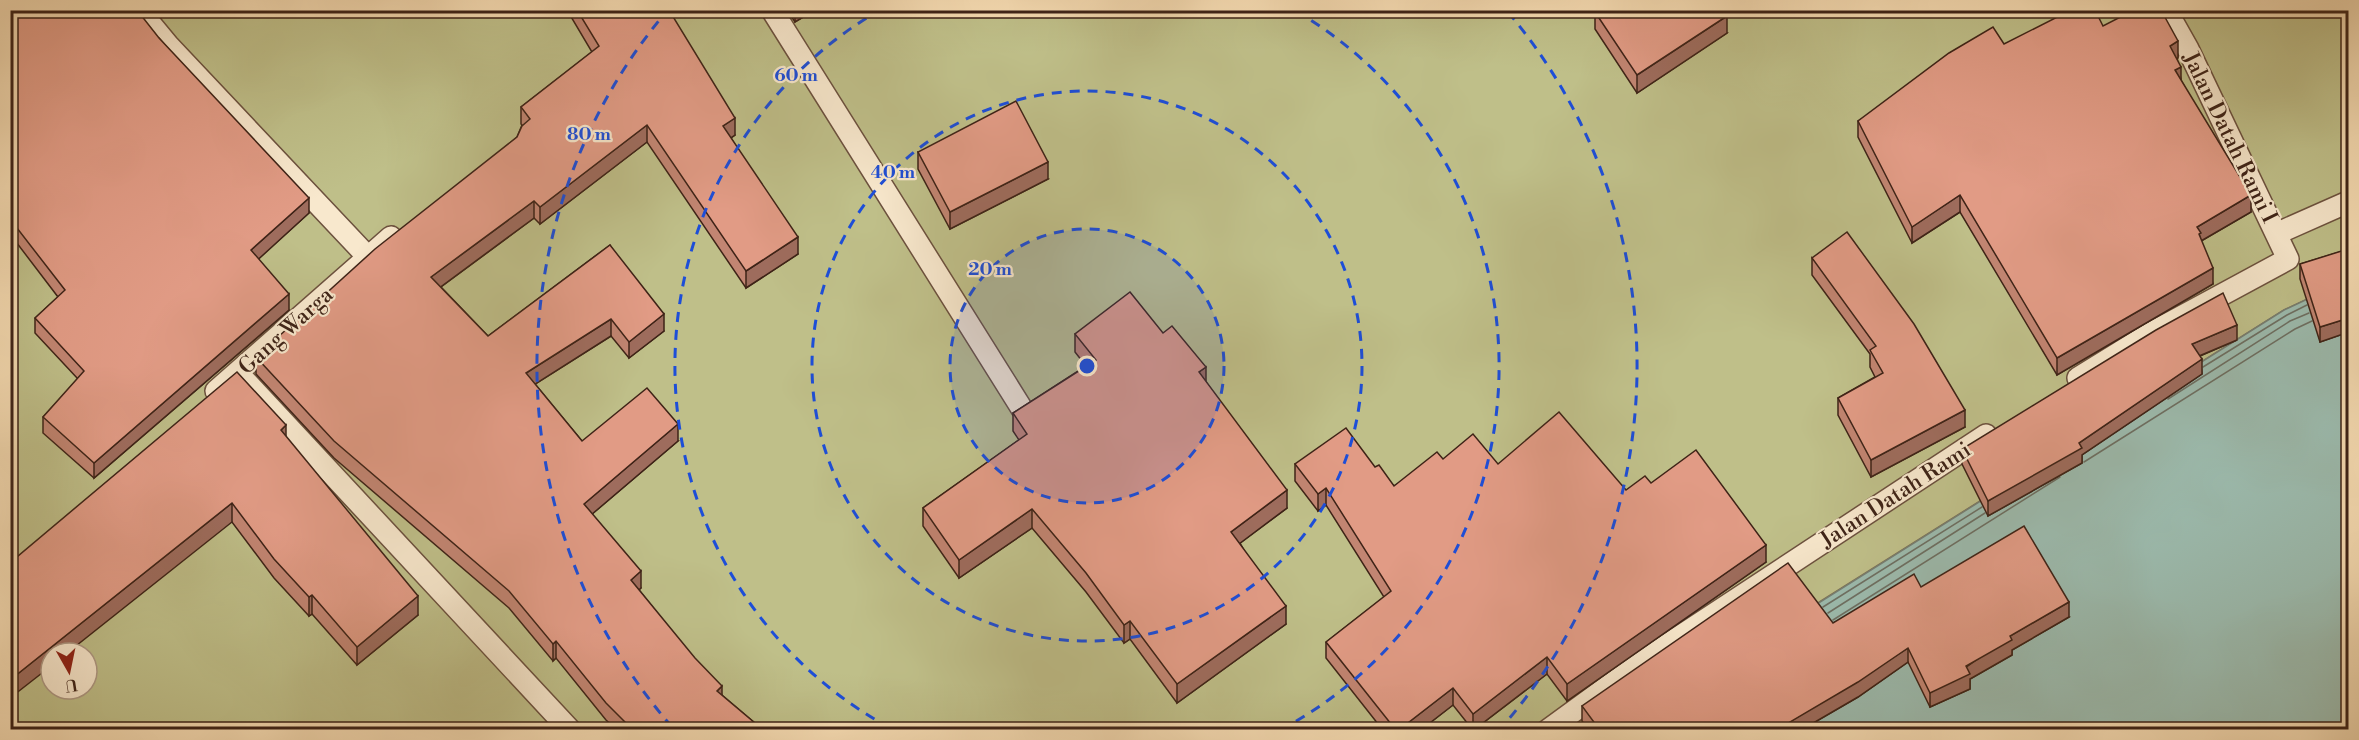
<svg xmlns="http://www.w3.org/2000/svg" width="2359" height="740" viewBox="0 0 2359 740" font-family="'Libre Bodoni',serif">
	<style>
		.green { fill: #bfbf89; stroke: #7e7150; stroke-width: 1.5; fill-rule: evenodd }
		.water { fill: #9cbbae; stroke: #767e72; stroke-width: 1.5 }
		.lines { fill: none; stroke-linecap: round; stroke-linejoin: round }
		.shore { stroke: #6d6f62; stroke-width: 1.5 }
		.lane-casing { stroke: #6c513e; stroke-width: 24 }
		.lane { stroke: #f8e8cd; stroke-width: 21 }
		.wall { fill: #c28572; stroke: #3e2317; stroke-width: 1.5 }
		.shaded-wall { fill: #9e6c5d; stroke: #3e2317; stroke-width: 1.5 }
		.building { fill: #e19b85; stroke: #3e2317; stroke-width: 1.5 }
		.ring { fill: none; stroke: #1d4ed8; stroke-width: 3; stroke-dasharray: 10 8 }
		.labels { text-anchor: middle; stroke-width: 4.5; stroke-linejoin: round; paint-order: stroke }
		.street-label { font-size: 22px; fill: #3e2317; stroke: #f8e8cd }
		.centre { fill: #1d4ed8; stroke: #f8e8cd; stroke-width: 3 }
		.ring-label { font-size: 18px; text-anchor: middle; font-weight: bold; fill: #1d4ed8; stroke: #f8e8cd; stroke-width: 4.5; stroke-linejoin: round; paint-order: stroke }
	</style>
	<rect width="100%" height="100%" fill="#f5dbb2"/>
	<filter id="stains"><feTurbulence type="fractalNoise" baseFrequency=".00333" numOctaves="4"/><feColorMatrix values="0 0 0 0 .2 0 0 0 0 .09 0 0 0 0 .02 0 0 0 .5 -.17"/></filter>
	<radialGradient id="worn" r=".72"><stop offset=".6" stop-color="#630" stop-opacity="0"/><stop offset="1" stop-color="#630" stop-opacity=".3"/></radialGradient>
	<!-- green -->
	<path class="green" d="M10,11H2348V280L2284,310L1617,729H11ZM51,653H87V689H51Z"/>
	<!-- water -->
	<polygon class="water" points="2348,280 2348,729 1617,730 2284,310"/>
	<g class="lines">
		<!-- shore -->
		<g class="shore">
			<polyline points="2203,367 2287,315 2307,305"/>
			<polyline points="2168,399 2290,321 2309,313"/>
			<polyline points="2084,462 2295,329 2312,321"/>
			<polyline points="1823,607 1982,507"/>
			<polyline points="1828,613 1985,513"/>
			<polyline points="1833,620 2060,477"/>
		</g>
		<defs>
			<g id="lane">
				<polyline points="139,10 168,45 367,256"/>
				<polyline points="772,10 1022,409"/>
				<polyline points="2278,233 2348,202"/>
				<polyline points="238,373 570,730"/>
				<polyline points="2078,378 2151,333 2288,259 2188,49 2166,10"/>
				<polyline points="216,391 391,237"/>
				<polyline points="1548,730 1644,660 1986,435"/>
			</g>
		</defs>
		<!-- lane casing -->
		<use href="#lane" class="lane-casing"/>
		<!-- lane -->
		<use href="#lane" class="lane"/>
	</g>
	<!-- wall -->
	<g class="wall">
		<polygon points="10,10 159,38 309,213 258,259 289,310 94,478 43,433 43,417 78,379 35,333 35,318 58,297 10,234"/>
		<polygon points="567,10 669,10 735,135 731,138 798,254 746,288 647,142 540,224 534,218 441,287 488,336 610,245 664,331 629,358 611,336 535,384 582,441 678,441 592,514 641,588 639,590 722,695 762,729 616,729 606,720 556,658 553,661 509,608 334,458 256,374 256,357 517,137 522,125 521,124 521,107 592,52"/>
		<polygon points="787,10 815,10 795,22"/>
		<polygon points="1595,12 1727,33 1637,93 1595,29"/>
		<polygon points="2103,26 2178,58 2177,58 2181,80 2251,212 2201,241 2213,284 2057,375 1960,212 1912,243 1858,137 1858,121 2004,44"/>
		<polygon points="918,152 1048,179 950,229 918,169"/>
		<polygon points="2349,231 2349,332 2320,342 2300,279 2300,264 2343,251 2342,248 2342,234"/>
		<polygon points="1812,258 1965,427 1871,477 1838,415 1838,398 1875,377 1870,367 1870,354 1812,275"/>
		<polygon points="1163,333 1206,382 1287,508 1240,543 1286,624 1177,703 1130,639 1124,643 1086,592 1032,528 959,578 923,526 923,508 1019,440 1013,431 1013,413 1086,366 1075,352 1075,334"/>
		<polygon points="2237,340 2200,356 2202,374 2082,455 2082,463 1988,516 1962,464 1962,449"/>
		<polygon points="286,437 418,615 357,665 312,614 309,616 274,578 232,522 12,561"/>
		<polygon points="1443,459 1498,464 1626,490 1651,483 1766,562 1567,701 1547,674 1475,729 1472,729 1453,705 1422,729 1382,729 1326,658 1326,642 1384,597 1326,505 1318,511 1295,481 1295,464 1375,467 1394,486"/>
		<polygon points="1921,587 2069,617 2012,650 2012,655 1970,679 1970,689 1930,707 1908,662 1858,697 1803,729 1588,729 1582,721 1582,706 1833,623"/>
	</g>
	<!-- shaded-wall -->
	<g class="shaded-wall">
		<polygon points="795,10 815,10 795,22"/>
		<polygon points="1727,16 1727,33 1637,93 1637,75"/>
		<polygon points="2178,41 2178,58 2170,62 2170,46"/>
		<polygon points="2181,67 2181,83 2175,70"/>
		<polygon points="735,118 735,135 723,143 723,126"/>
		<polygon points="647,125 647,142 540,224 540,207"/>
		<polygon points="1048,162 1048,179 950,229 950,212"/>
		<polygon points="1960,195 1960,212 1912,243 1912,227"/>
		<polygon points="2251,195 2251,212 2201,241 2197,227"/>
		<polygon points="309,198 309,213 251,266 251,250"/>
		<polygon points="534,201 534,218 431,294 431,277"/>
		<polygon points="798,237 798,254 746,288 746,271"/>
		<polygon points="2213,268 2213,284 2057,375 2057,358"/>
		<polygon points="289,294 289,310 94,478 94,463"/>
		<polygon points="664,314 664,331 629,358 629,342"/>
		<polygon points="2349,318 2349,332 2320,342 2320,327"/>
		<polygon points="611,319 611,336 526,390 526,373"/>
		<polygon points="2237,325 2237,340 2192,359 2192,344"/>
		<polygon points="2202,359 2202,374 2082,455 2082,463 1988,516 1988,501 2079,443"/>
		<polygon points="1206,367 1206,385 1199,372"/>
		<polygon points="1965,410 1965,427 1871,477 1871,460"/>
		<polygon points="678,424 678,441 584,521 584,504"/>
		<polygon points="286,425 286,443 281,430"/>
		<polygon points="1326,488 1326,505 1318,511 1318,494"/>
		<polygon points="1287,490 1287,508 1231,550 1231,532"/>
		<polygon points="232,503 232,522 67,653 51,653 51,666 10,698 10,680"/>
		<polygon points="1032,509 1032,528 959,578 959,560"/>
		<polygon points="14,528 14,547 10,550 10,531"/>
		<polygon points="1766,545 1766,562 1567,701 1567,684"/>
		<polygon points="641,571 641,588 631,597 631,580"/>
		<polygon points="312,595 312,614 309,616 309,597"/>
		<polygon points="418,596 418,615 357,665 357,647"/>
		<polygon points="2069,602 2069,617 2012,650 2012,655 1970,679 1970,689 1930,707 1930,693 2010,636"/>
		<polygon points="1286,606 1286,624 1177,703 1177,684"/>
		<polygon points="1130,621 1130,639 1124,643 1124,625"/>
		<polygon points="556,641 556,658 553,661 553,644"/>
		<polygon points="1908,648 1908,662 1858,697 1803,729 1778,729"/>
		<polygon points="1547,657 1547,674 1475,729 1473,729 1473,714"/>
		<polygon points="722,686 722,703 717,691"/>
		<polygon points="1453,688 1453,705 1422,729 1400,729"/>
	</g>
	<!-- building -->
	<g class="building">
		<polygon points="10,10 137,10 159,38 309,198 251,250 289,294 94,463 43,417 84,371 35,318 65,290 10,219"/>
		<polygon points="577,10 669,10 735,118 723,126 798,237 746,271 647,125 540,207 534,201 431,277 488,336 610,245 664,314 629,342 611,319 526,373 582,441 647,388 678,424 584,504 641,571 631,580 695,658 722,686 717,691 762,729 632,729 606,703 556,641 553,644 509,591 334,441 256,357 375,249 517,137 522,126 530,119 521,107 599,46"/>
		<polygon points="1597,10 1723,10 1727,16 1637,75 1595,12"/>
		<polygon points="2071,10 2095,10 2103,26 2134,10 2161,10 2178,41 2170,46 2181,67 2175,70 2251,195 2197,227 2201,233 2199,234 2213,268 2057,358 1960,195 1912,227 1858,121 1949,53 1993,27 2004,44"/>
		<polygon points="1016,101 1048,162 950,212 918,152"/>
		<polygon points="2349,231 2349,318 2320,327 2300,264 2348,249 2342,234"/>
		<polygon points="1847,232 1914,324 1965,410 1871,460 1838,398 1883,373 1870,350 1876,346 1812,258"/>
		<polygon points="1130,292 1163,333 1172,326 1206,367 1199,372 1287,490 1231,532 1286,606 1177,684 1130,621 1124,625 1086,573 1032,509 959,560 923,508 1027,434 1013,413 1096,360 1075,334"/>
		<polygon points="2223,293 2237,325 2192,344 2202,359 2079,443 2082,448 1988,501 1962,449 2156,330"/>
		<polygon points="237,372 286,425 281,430 418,596 357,647 312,595 309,597 274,559 232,503 10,680 10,560 12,561"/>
		<polygon points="1559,412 1626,490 1645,476 1651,483 1696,450 1766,545 1567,684 1547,657 1473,714 1453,688 1400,729 1395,729 1326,642 1391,591 1326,488 1318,494 1295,464 1346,428 1375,467 1379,465 1394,486 1437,452 1443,459 1473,434 1498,464"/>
		<polygon points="2024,526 2069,602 2010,636 2012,640 1966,666 1970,674 1930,693 1908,648 1858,682 1778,729 1599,729 1582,706 1788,563 1833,623 1914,574 1921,587"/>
	</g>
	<!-- distance rings -->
	<circle cx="1087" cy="366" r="137" fill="#1d4ed8" fill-opacity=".12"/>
	<g class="ring">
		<circle cx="1087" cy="366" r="137"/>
		<circle cx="1087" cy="366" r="275"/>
		<path d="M890 728A412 412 0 0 1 878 11M1296 11A412 412 0 0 1 1284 728"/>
		<path d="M672 727A550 550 0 0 1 666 12M1508 12A550 550 0 0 1 1502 727"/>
	</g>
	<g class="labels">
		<!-- street labels -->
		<g class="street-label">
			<text transform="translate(2231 137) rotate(64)" y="8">Jalan Datah Rami I</text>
			<text transform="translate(285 330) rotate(-42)" y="8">Gang Warga</text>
			<text transform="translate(1895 494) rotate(-33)" y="8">Jalan Datah Rami</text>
		</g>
	</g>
	<circle cx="1087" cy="366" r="9" class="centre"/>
	<g class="ring-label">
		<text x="796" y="81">60 m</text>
		<text x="589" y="140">80 m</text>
		<text x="893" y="178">40 m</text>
		<text x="990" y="275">20 m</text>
	</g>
	<!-- margin -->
	<rect width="2359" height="740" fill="none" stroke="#f5dbb2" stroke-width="36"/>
	<rect x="12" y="12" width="2335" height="716" fill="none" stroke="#3e2317" stroke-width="3"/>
	<rect x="18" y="18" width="2323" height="704" fill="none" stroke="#3e2317" stroke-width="1.5"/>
	<!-- north arrow -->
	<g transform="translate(69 671) rotate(171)"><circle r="28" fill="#f8e8cd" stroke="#ae9984" stroke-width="1.5"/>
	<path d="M0-4.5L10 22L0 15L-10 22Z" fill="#8f2418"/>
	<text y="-9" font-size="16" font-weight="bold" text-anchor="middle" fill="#3e2317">U</text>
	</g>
	<rect width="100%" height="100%" filter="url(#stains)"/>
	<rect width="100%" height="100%" fill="url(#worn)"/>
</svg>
